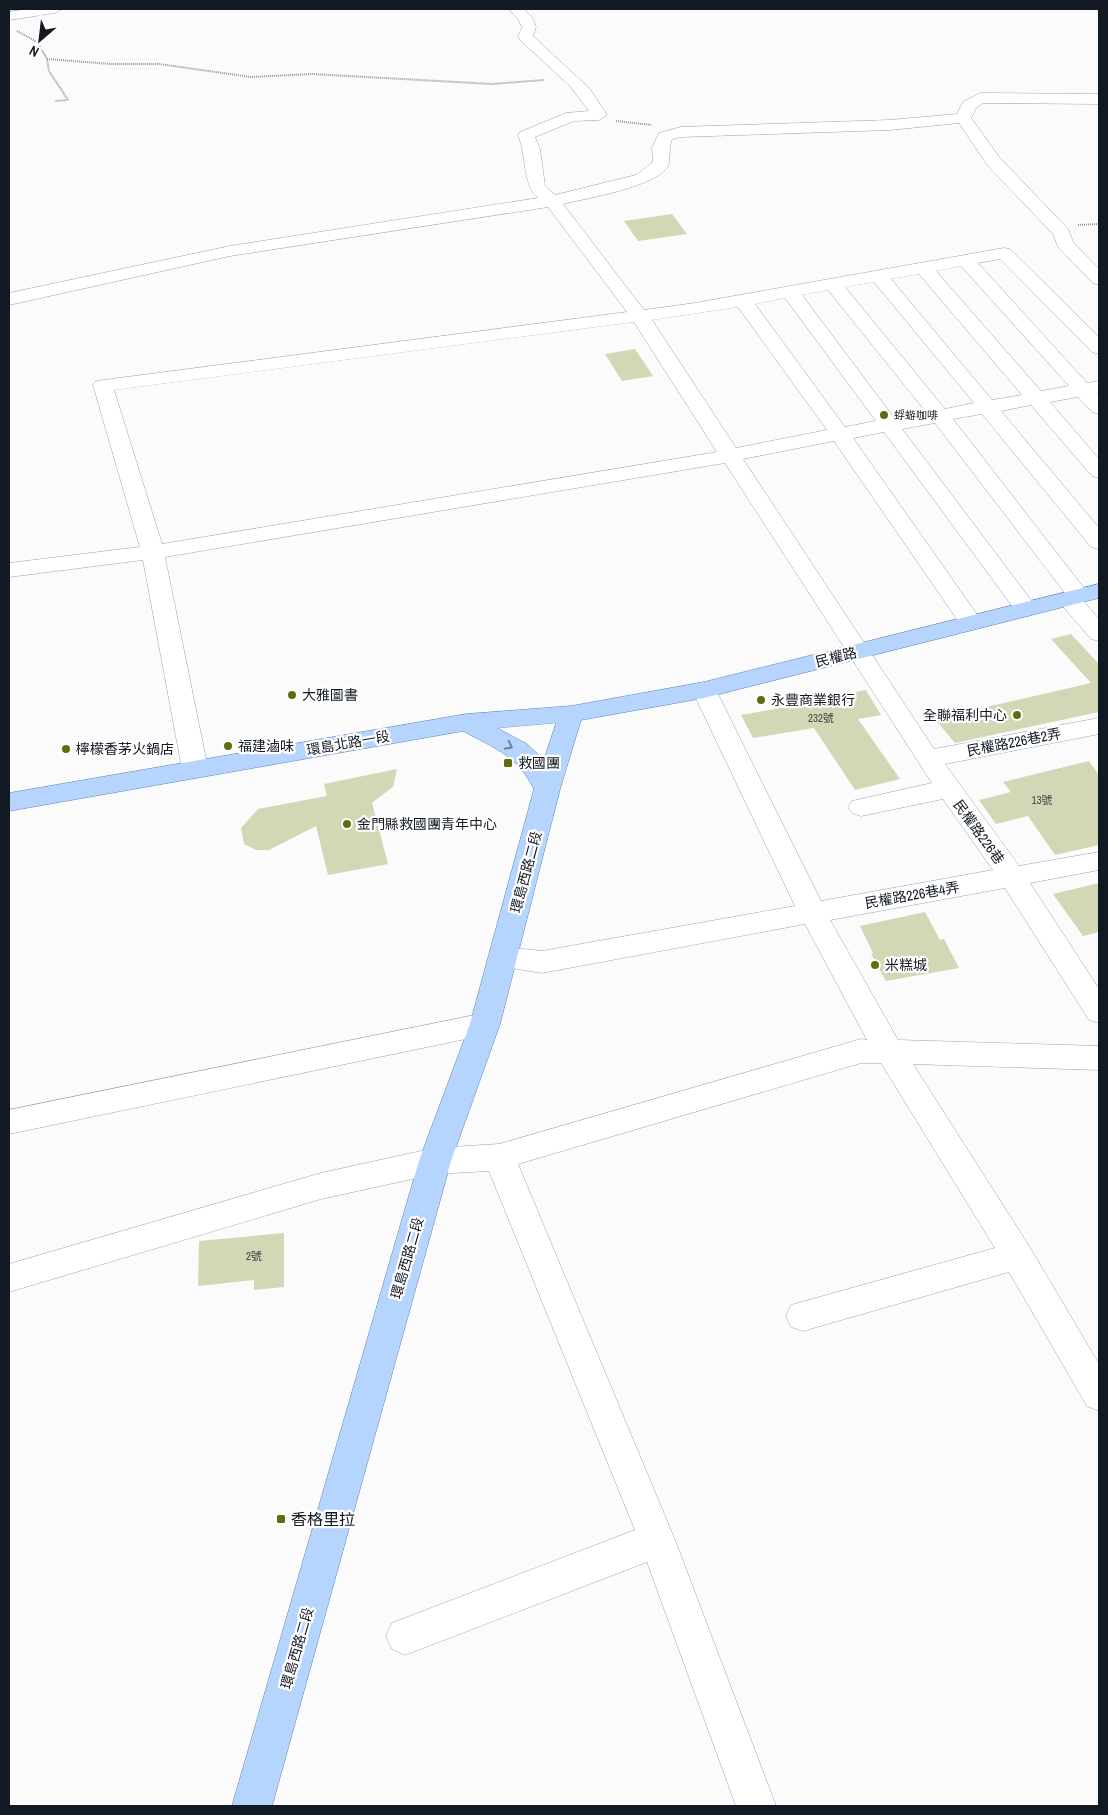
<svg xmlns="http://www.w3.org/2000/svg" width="1108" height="1815" viewBox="0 0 1108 1815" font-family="'Archivo Narrow','Noto Sans TC',sans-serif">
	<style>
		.building { fill: #d2d7b5 }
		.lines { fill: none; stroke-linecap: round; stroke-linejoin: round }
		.minor-casing { stroke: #8fa4bf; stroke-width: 1 }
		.major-casing { stroke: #5d81b1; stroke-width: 1 }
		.path { stroke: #94979b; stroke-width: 2; stroke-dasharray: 1 1; stroke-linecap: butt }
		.minor { fill: #fff; fill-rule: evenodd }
		.major { fill: #b6d5fe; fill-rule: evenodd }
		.oneway { stroke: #6c809b }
		.poi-dot { fill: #636b0f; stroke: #fff; stroke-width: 2 }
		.labels { text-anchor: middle; stroke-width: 4.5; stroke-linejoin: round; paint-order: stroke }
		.far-poi-label { font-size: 11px; fill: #121923; stroke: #fff; text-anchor: start }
		.number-label { font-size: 11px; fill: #424848 }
		.street-label { font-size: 14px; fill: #121923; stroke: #fff }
		.poi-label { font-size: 14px; fill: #121923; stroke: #fff; text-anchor: start }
		.near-poi-label { font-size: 16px; fill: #121923; stroke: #fff; text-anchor: start }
	</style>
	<rect width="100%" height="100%" fill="#fbfbfb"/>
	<!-- building -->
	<g class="building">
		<polygon points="672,214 687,234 638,241 624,221"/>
		<polygon points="635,349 653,376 622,381 605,354"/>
		<polygon points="1071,634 1099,664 1099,712 955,743 935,719 1091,683 1051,639"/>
		<polygon points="866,690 881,715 858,719 900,779 855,790 814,728 753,738 741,715 822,701 820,698"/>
		<polygon points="1089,761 1099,775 1099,845 1055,855 1028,816 996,824 979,800 1011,792 1003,782"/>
		<polygon points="397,769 393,787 372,803 388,864 328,875 316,826 269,850 256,850 244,844 241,828 258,809 327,796 324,784"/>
		<polygon points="1099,883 1099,932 1083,936 1053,894"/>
		<polygon points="925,912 940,940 944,939 959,968 886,981 871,954 873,953 860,926"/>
		<polygon points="284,1233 284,1287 254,1290 254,1280 198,1286 199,1241"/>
	</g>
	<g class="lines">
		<defs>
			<g id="minor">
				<polygon points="28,9 62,9 55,13 9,20 9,12"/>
				<path d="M509,9H524L532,17L536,27L533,36L590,89L607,115L599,120L574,121L535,137L540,149L545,186L555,195L636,175L653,162L652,148L659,133L681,127L890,120L957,114L963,102L980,93L1099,94V104L983,103L976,108L971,118L1000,158L1068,229L1073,242L1099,269V285L1093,283L1058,247L1053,234L988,166L959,123L890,130L681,137L672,139C668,148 671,160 668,166C656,187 587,198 563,204L644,310L695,303L1004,248L1010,249L1099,337V354L1092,352L1000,259L978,263L1087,383L1099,381V393H1097L1099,396V414L1092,412L1078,397L1050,402L1099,459V478L1092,476L1031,405L1001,411L1099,528V549L1091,547L982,414L953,419L1090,596L1084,602L1099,619V641L1091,639L1061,604L1057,599L1065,593L935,423L902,429L1034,604L1038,609L1034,614L1026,616L1018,614L884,432L853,438L983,623L979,628L971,630L963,628L834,441L743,459L934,749L1099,718V734L945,764L1019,866L1099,852V870L1030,883L1099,989V1023L1089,1020L1005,888L830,920L898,1040L1099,1046V1070L913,1064L1029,1246L1099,1364V1411L1087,1406L1009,1272L803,1331L791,1327L786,1316L791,1305L995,1248L881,1063H861L518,1164L675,1540L776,1806H736L647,1562L405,1655L392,1649L386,1636L392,1623L635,1530L489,1171L435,1174L321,1199L9,1292V1264L321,1173L435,1148L499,1144L861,1039L867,1040L805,924L542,973L493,965L489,958L493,951L503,947L542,951L795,906L692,690L695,684L704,682L713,684L716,690L821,901L993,870L943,799L861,816L852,813L848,807L852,801L932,783L725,463L165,557L208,769L204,775L195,778L186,775L182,769L143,560L9,577V563L140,547L93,385L96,381L627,312L548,207L230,256L9,305V293L230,246L538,198C522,184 527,156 518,135L520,132L566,113L589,111L570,86L520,40L518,37L522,27L518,19ZM961,266L1069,386L1041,391L936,271ZM919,274L1022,395L992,400L891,279ZM874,282L974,403L945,409L845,287ZM828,290L926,412L894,418L802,295ZM785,298L876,421L845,427L755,304ZM738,307L827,430L736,448L652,320ZM634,322L717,452L162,544L114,390Z"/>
				<polygon points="485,1013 495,1016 500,1024 495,1032 485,1035 9,1134 9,1110"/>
			</g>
			<path id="major" d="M1099,584V598L704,698L581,720L560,789L500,1024L451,1161L272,1806H232L419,1161L470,1024L534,789C517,755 494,748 463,731L9,811V793L466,714L571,706L704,682ZM556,723L544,760L527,744L497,728Z"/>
		</defs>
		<!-- minor casing -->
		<use href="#minor" class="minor-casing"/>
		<!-- major casing -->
		<use href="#major" class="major-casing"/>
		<!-- path -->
		<g class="path">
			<polyline points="17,31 37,42 47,59 49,71 68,100 55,101"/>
			<polyline points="47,59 111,64 159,64 251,77 312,74 492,84 544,80"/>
			<polyline points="616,121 652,125"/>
			<polyline points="1078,225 1099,224"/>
		</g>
		<!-- minor -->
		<use href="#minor" class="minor"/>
		<!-- major -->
		<use href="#major" class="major"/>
	</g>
	<!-- one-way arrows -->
	<defs><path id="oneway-chevron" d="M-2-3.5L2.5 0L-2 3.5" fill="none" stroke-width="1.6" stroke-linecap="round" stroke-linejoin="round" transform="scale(1.25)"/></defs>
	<use class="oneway" href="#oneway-chevron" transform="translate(509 746) rotate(27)"/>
	<!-- markers -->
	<g class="poi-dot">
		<circle cx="884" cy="415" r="5"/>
		<circle cx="292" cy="695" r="5"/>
		<circle cx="761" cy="700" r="5"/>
		<circle cx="1017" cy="715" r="5"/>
		<circle cx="228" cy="746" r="5"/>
		<circle cx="66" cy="749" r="5"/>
		<rect x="503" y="758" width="10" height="10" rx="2.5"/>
		<circle cx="347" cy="824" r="5"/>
		<circle cx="875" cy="965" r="5"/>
		<rect x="276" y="1514" width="10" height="10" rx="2.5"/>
	</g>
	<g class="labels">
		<!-- far-poi labels -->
		<g class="far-poi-label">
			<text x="894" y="419">蜉蝣咖啡</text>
		</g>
		<!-- number labels -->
		<g class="number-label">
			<text x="821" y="722">232號</text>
			<text x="1042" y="804">13號</text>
			<text x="254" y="1260">2號</text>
		</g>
		<!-- street labels -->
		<g class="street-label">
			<text transform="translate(836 657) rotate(-14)" y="5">民權路</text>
			<text transform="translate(1014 742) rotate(-11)" y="5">民權路226巷2弄</text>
			<text transform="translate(348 743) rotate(-10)" y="5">環島北路一段</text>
			<text transform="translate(979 832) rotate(54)" y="5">民權路226巷</text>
			<text transform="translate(526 872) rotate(-75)" y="5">環島西路二段</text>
			<text transform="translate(912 895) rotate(-10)" y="5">民權路226巷4弄</text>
			<text transform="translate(407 1258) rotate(-74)" y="5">環島西路二段</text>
			<text transform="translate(297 1648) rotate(-74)" y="5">環島西路二段</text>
		</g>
		<!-- poi labels -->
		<g class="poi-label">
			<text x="302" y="700">大雅圖書</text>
			<text x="771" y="705">永豐商業銀行</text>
			<text x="1007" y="720" text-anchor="end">全聯福利中心</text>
			<text x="238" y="751">福建滷味</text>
			<text x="76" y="754">檸檬香茅火鍋店</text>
			<text x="518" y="768">救國團</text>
			<text x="357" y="829">金門縣救國團青年中心</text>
			<text x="885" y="970">米糕城</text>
		</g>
		<!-- near-poi labels -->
		<g class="near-poi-label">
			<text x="291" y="1525">香格里拉</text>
		</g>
	</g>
	<!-- border -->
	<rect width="1108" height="1815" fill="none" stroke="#121923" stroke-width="20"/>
	<!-- north arrow -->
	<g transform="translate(40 40) rotate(208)" stroke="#ffffff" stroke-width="4" paint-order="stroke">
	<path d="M0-4L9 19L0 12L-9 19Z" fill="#121923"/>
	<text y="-8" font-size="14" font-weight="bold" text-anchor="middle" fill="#121923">N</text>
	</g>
</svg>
